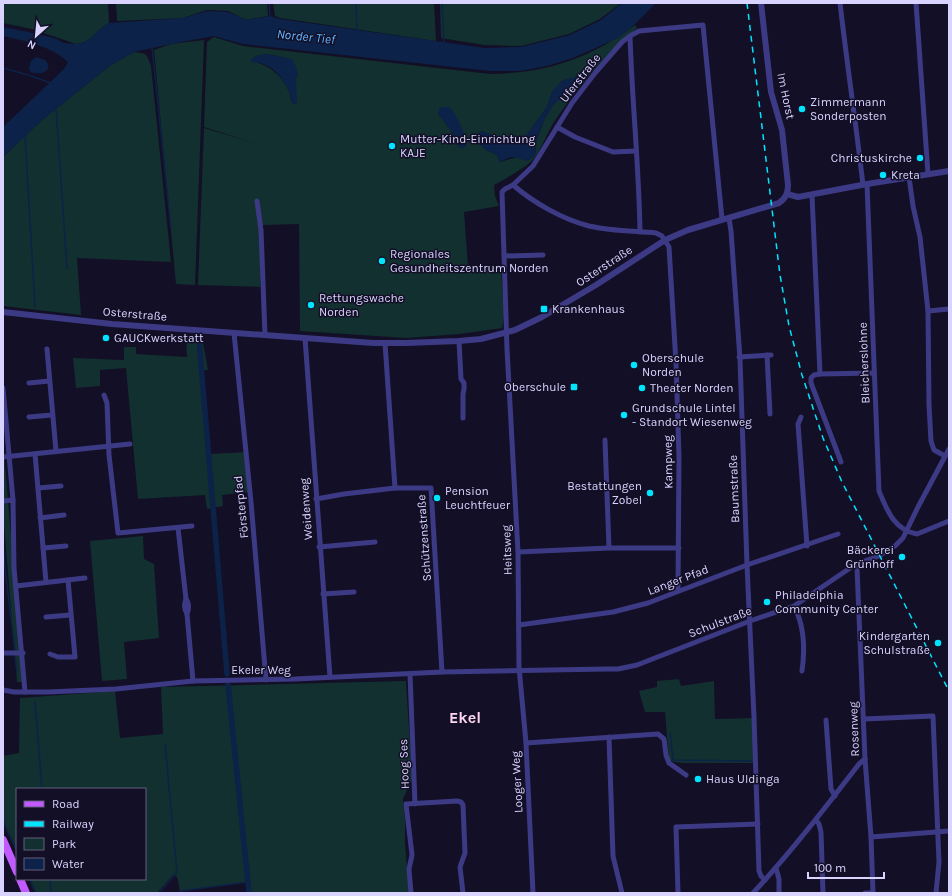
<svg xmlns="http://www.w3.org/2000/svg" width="952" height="896" viewBox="0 0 952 896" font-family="Karla,sans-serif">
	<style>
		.green { fill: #12302f; fill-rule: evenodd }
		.water { fill: #0c2248 }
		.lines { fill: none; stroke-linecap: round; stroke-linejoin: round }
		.stream { stroke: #0c2248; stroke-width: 1.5 }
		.canal { stroke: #0c2248; stroke-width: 5.5 }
		.minor { stroke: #3d3a85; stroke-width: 5 }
		.tertiary { stroke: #3d3a85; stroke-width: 6 }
		.primary { stroke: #c25bff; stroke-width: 8 }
		.rail { stroke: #00e5ff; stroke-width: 1.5; stroke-dasharray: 6 5; stroke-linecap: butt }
		.poi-dot { fill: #00e5ff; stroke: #130f26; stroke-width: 1.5 }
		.labels { text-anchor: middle; stroke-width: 3; stroke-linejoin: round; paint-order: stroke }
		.street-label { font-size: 12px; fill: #d9d4ff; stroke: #130f26 }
		.poi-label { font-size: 12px; fill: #d9d4ff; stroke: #130f26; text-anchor: start }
		.water-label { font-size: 13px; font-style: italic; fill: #62b6ff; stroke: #130f26 }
		.district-label { font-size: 16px; font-weight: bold; fill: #ffd6f0; stroke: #130f26 }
	</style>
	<rect width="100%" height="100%" fill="#130f26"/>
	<!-- green -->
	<g class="green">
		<polygon points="3,3 108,3 109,23 100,29 91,38 85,42 76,44 32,29 3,23"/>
		<polygon points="116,3 267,3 268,16 246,20 228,11 207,10 183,18 117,21"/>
		<polygon points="273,3 434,3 436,41 280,18 275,16"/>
		<polygon points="440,3 621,3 600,19 569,34 521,46 484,45 441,38"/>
		<path d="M635,25L637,28C604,55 578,87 554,122C547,133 541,150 533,160C526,167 504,180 494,185L495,196L499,206L464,212L468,266L501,267L504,316L502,328L460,334L406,338L300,331L299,224L263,225L260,287L198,285L204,128L260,145L204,127L207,42L214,37L243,46L490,74C500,74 511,73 521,72C561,68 603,50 635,25ZM266,54L287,58L298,74L296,78V103L295,104L292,103C288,79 273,67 251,60L256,56ZM572,78L559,99L552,106L544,120L535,145L536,153C524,156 512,158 500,162L497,155L486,150L482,131L506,141H514L525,137L547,107L552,92L562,81ZM440,108L452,110L466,141V146L459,147L451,131L438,113Z"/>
		<polygon points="204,40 195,285 176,284 154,50 171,44"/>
		<path d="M134,52C147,53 147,54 151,66L171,262L77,258L81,315L3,306V157L42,120L111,65Z"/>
		<polygon points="186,336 202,337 208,370 201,371 210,454 246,452 250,492 222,495 223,506 207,509 205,495 138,499 126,368 100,370 100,386 76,388 73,358 124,360 124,347 136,347 136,354 187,357"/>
		<polygon points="3,428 4,452 23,682 17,682 3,513"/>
		<polygon points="143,536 144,559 154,564 159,638 124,642 127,679 102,681 90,541"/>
		<polygon points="679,679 681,686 714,681 715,719 754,718 754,763 684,763 674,762 669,760 665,712 645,712 639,691 657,687 657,681"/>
		<polygon points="406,681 412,779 403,799 405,820 405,843 409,893 251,893 250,886 248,882 180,891 177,877 173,875 157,893 35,893 29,879 145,879 145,789 17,789 17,853 3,823 3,756 19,753 20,698 115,691 120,738 163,734 161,687"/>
	</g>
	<!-- water -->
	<g class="water">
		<path d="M622,3H656L635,24L620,37L573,58L547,66L520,71H490L243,44L214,36L171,44L134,52L111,65L42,120L3,157V127L64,69L68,62C51,46 25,41 3,36V27L38,34L57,39L64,43L76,44L85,42L91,38L100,29L109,23L183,18L207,11L228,12L246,20L270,16L280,19L485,48L521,47L570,35L601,20Z"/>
		<path d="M266,54L292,59L296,67L298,74L296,78L297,103L295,104L292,103C290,87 277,67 260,63C257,62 254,63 251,62V60L256,56Z"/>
		<path d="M36,57L45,60C55,71 40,76 30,72L29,68L31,61Z"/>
		<path d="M577,76L579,79L574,87L552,106L544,120L535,145L536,153C528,167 522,157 513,157C509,157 504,160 500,162L497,155L486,150L478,143L479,133L482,131L506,141H514L525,137L547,107L552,92L558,85L562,81Z"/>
		<path d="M442,107H449C456,113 468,138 466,146L463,149L459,147L451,131L438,113V111Z"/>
	</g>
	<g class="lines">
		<!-- stream -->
		<g class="stream">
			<polyline points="269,3 270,17"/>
			<polyline points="356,3 357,31"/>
			<polyline points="442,3 444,43"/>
			<polyline points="152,47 171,229"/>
			<polyline points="3,68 28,75 51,83"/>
			<polyline points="56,107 67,269"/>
			<polyline points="25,135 35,307"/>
			<polyline points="3,540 5,569 15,651"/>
			<polyline points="15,656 17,672"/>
			<polyline points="35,702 42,789"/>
			<polyline points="670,732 673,760 752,761"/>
			<polyline points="3,820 17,851"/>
			<polyline points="30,879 36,893"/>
			<polyline points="50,879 51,893"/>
			<polyline points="159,893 177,872 165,744"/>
			<polyline points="180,893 180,891 248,882"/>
		</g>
		<!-- canal -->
		<g class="canal">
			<polyline points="199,340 227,674"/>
			<polyline points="228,684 249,893"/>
		</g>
		<!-- minor -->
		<g class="minor">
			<path d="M840,3C847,64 856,124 863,185"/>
			<polyline points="916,3 928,174"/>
			<path d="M630,36C632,101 639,166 640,232"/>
			<polyline points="557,127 575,137 613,152 636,151"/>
			<polyline points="909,177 913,206 920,237 928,311 929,405 931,441 934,450 945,456"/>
			<path d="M867,184L879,491C887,510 894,530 917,534L949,521"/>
			<path d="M513,185C534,203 562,219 589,226C611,231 634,231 656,233L662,236L669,247L676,363L679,457L678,590"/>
			<polyline points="812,195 820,374 814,375 811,378 811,383 841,462"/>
			<polyline points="257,201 261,230 265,335"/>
			<polyline points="729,218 731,231 740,359 747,565 754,717 759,871 761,876 765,880"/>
			<polyline points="504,256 543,255"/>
			<polyline points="928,311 949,309"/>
			<polyline points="234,333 251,502 266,680"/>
			<polyline points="305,338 330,677"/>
			<polyline points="459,341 461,379 464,383 464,389 463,394 463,418"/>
			<polyline points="385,343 395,488 431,488 442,672"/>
			<polyline points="47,349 56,451"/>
			<polyline points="767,355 770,414"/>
			<polyline points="739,357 771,355"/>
			<polyline points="820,374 874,373"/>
			<polyline points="29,383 49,381"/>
			<polyline points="3,388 13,500 14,568 25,692"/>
			<polyline points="104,395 107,403 109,455 118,533 192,526"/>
			<polyline points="29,417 52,415"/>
			<polyline points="801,417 798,424 807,546"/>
			<polyline points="605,440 609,548"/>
			<polyline points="35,454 46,582"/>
			<polyline points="3,457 130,444"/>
			<polyline points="38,488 61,486"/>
			<polyline points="316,499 344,494 395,488"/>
			<polyline points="3,501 13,500"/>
			<polyline points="40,518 64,515"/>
			<path d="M178,528L186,599C190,604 189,609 187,614"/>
			<polyline points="319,547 375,542"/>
			<polyline points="43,548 66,546"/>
			<polyline points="518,552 609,548 679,548"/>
			<polyline points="856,564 857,568 865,759 871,837 873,893"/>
			<polyline points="16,586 85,578"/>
			<polyline points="323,594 354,592"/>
			<path d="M186,599C184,604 184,609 187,614L193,681"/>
			<path d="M794,606C804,625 805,650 802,671"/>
			<polyline points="46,617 70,615"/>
			<polyline points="519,625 613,612 648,603 747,565 838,534"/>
			<polyline points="3,653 23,653"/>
			<polyline points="50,654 58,657 75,657 68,580"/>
			<polyline points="410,674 415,804"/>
			<polyline points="3,690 14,692 48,692 116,689 193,681 295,679 442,672 607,669 618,669 637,665 750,621 794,606 856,564 879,556 895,546 903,538 918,507 949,449"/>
			<polyline points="864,719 933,716 939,862 936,893"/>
			<polyline points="826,720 831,789 835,796"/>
			<polyline points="609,737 613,856 622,893"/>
			<polyline points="526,743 658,734 664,739 666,755 669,763 686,775"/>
			<polyline points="816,820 819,824 821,832 823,893"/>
			<polyline points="871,837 949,831"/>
			<polyline points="776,868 779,879 779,893"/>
			<polyline points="411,893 409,869 412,855 406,804 457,801 461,802 463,805 465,853 460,867 463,893"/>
			<polyline points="533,893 526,743 519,667 518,552 507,349 502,192 505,189 513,185 533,166 572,103 595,73 622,42 630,36 639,31 703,25 722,219"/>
			<polyline points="678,893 676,827 758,824"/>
			<path d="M753,893C791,852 825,808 859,764L865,759"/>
			<polyline points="865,893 873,893"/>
		</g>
		<!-- tertiary -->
		<g class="tertiary">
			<polyline points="787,194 798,197 867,184 949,171"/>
			<path d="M3,312L112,324L373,343H406L459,341L481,339L515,330L542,317L596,285L665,240L688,230L779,203C786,198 788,193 788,185L782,130L771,92L761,3"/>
		</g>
		<!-- primary -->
		<g class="primary">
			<polyline points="3,840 17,872"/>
			<polyline points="20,879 26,893"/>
		</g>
		<!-- rail -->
		<polyline class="rail" points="747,3 780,275 789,326 802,375 823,438 842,482 949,691"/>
	</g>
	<!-- markers -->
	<g class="poi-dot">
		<circle cx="802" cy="109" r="4"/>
		<circle cx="392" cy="146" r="4"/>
		<circle cx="920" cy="158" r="4"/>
		<circle cx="883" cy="175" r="4"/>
		<circle cx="382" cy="261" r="4"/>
		<circle cx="311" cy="305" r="4"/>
		<rect x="540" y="305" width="8" height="8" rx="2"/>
		<circle cx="106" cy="338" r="4"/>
		<circle cx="634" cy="365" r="4"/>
		<rect x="570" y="383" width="8" height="8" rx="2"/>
		<circle cx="642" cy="388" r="4"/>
		<circle cx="624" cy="415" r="4"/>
		<circle cx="650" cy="493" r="4"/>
		<circle cx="437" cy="498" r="4"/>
		<circle cx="902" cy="557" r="4"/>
		<circle cx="767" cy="602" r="4"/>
		<circle cx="938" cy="643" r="4"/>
		<circle cx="698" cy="779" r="4"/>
	</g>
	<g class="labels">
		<!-- street labels -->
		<g class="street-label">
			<text transform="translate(580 78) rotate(-52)" y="4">Uferstraße</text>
			<text transform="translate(786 96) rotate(78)" y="4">Im Horst</text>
			<text transform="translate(604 266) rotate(-33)" y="4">Osterstraße</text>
			<text transform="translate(135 314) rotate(5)" y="4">Osterstraße</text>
			<text transform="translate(864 363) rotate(-92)" y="4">Bleicherslohne</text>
			<text transform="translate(668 462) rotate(-91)" y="4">Kampweg</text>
			<text transform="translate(734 489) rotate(-92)" y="4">Baumstraße</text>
			<text transform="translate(241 507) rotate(-96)" y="4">Försterpfad</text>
			<text transform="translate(306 509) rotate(-94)" y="4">Weidenweg</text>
			<text transform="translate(424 538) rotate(-94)" y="4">Schützenstraße</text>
			<text transform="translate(507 550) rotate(-92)" y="4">Heitsweg</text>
			<text transform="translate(678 580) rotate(-21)" y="4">Langer Pfad</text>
			<text transform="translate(720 622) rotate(-21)" y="4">Schulstraße</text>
			<text x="261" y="674">Ekeler Weg</text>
			<text transform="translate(854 729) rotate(-92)" y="4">Rosenweg</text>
			<text transform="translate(404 764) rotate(-92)" y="4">Hoog Ses</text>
			<text transform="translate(517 782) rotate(-93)" y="4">Looger Weg</text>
		</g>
		<!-- poi labels -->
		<g class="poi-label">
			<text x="810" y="106">Zimmermann<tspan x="810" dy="14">Sonderposten</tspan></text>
			<text x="400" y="143">Mutter-Kind-Einrichtung<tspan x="400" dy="14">KAJE</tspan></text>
			<text x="912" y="162" text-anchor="end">Christuskirche</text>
			<text x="891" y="179">Kreta</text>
			<text x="390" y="258">Regionales<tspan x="390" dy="14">Gesundheitszentrum Norden</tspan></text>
			<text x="319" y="302">Rettungswache<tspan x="319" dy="14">Norden</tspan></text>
			<text x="552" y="313">Krankenhaus</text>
			<text x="114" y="342">GAUCKwerkstatt</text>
			<text x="642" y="362">Oberschule<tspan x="642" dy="14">Norden</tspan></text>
			<text x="566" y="391" text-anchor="end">Oberschule</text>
			<text x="650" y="392">Theater Norden</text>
			<text x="632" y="412">Grundschule Lintel<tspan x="632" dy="14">- Standort Wiesenweg</tspan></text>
			<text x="642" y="490" text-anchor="end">Bestattungen<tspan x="642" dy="14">Zobel</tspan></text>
			<text x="445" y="495">Pension<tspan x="445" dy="14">Leuchtfeuer</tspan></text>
			<text x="894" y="554" text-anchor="end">Bäckerei<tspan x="894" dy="14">Grünhoff</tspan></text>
			<text x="775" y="599">Philadelphia<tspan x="775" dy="14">Community Center</tspan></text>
			<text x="930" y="640" text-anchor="end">Kindergarten<tspan x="930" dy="14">Schulstraße</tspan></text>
			<text x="706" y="783">Haus Uldinga</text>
		</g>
		<!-- water labels -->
		<g class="water-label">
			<text transform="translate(306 36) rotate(6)" y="5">Norder Tief</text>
		</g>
		<!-- district labels -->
		<g class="district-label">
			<text x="465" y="723">Ekel</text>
		</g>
	</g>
	<!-- border -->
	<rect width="952" height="896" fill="none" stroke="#d9d4ff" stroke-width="8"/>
	<!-- legend -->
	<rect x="16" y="788" width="130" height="92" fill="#130f26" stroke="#625e7d"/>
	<rect x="24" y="801" width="20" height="6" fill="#c25bff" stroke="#625e7d"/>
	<text x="52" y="808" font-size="12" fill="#d9d4ff">Road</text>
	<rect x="24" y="821" width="20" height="6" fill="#00e5ff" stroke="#625e7d"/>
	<text x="52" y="828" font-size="12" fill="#d9d4ff">Railway</text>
	<rect x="24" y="838" width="20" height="12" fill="#12302f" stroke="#625e7d"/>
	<text x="52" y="848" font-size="12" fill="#d9d4ff">Park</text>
	<rect x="24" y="858" width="20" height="12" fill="#0c2248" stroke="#625e7d"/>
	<text x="52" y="868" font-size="12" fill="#d9d4ff">Water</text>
	<!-- north arrow -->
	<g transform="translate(36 36) rotate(207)" stroke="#130f26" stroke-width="3" paint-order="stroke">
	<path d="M0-3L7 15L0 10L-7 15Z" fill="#d9d4ff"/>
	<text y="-6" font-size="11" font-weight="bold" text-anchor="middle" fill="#d9d4ff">N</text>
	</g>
	<!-- scale -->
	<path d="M808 872v6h76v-6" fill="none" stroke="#d9d4ff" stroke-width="2"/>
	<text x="814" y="872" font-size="12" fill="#d9d4ff" stroke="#130f26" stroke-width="3" paint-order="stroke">100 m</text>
</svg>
